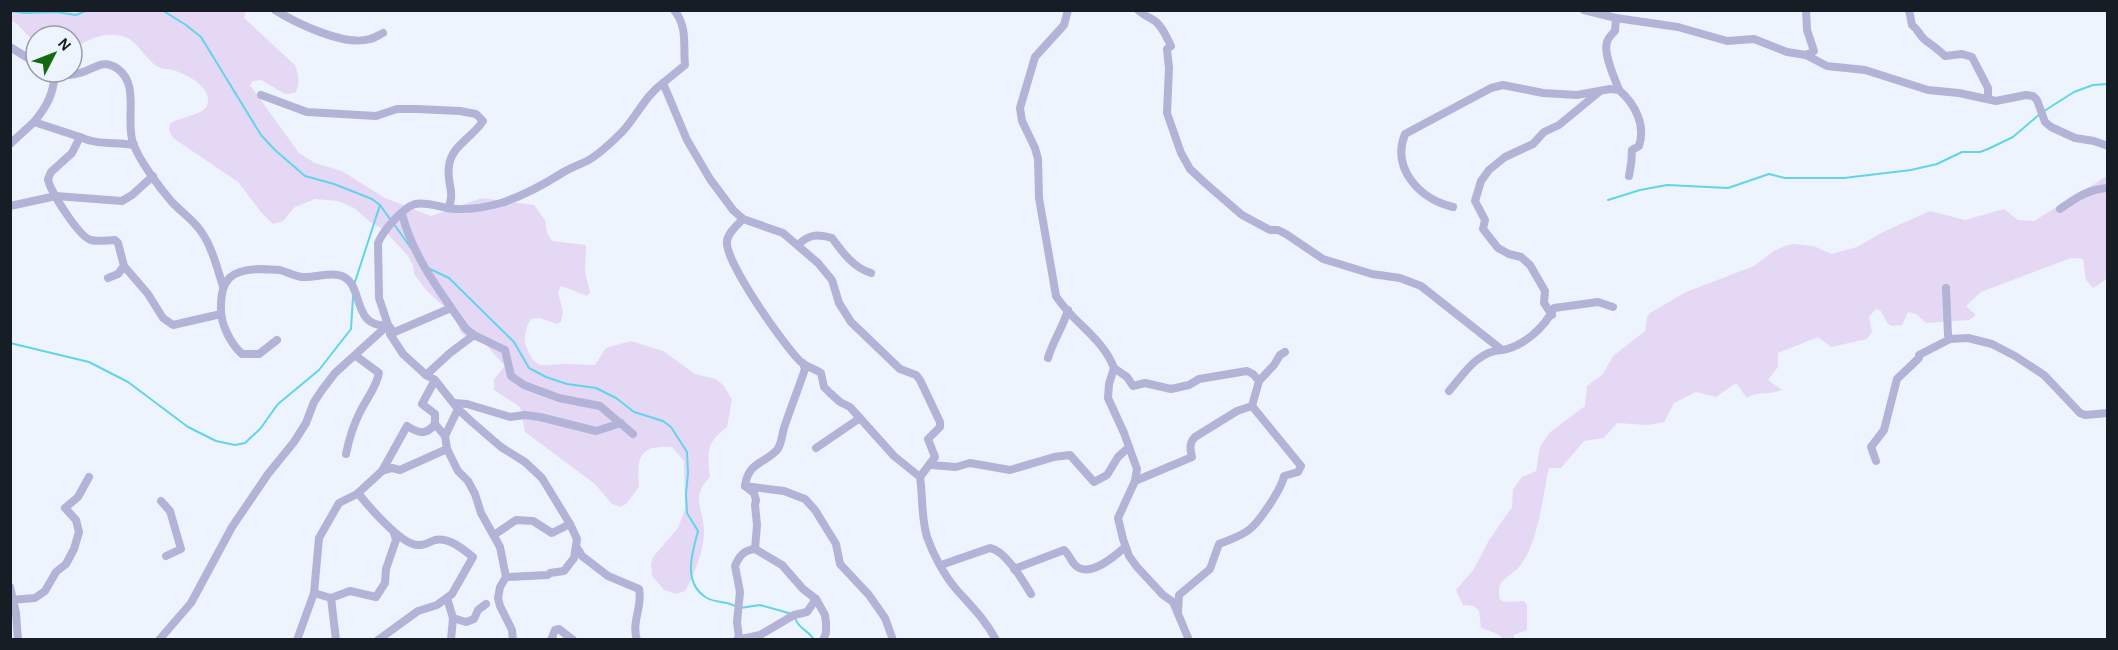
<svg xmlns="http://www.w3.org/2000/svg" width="2118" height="650" viewBox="0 0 2118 650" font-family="'Alegreya Sans',sans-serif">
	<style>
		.green { fill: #e5d8f5 }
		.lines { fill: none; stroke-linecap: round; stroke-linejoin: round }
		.stream { stroke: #61d4ea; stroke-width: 2 }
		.minor { stroke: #b2b3d6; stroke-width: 8 }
	</style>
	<rect width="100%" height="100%" fill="#eef4fe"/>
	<!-- green -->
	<g class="green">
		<path d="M10,11H246L244,18L295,65C298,74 301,84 295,93L285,94L261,80L253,81L250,85L299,153L315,163L342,171L385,198L431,216L482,198L534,205L545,220L547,233L552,241L586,245L585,272L590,292L587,296L561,286L558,292L563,312L561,322L557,324L540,318L531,319C526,326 523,339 526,346C536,372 543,364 566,364C576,364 585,365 595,365L606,348L631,341L663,351L695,374L716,379L724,386L732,400L727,427C706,443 707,452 710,477C689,498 705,510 704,534C703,552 694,576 685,591L676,594L664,590L652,576L651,564L653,557L678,528L685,509L684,461L672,447C638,445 637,458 639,487L626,504L620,507L612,504L595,484L525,432L520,407L494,390V379L505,366L486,345L468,338L461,333L454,316L427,291L414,274L413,265L408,256L383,229L370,222L354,208L338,201L315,199L295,207L283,221L273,224L261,212L238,182L173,138L169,130L170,124C179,116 207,116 208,102C210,86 186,74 173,70C167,69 160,69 155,65C144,57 138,42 125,37C105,30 88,40 72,49V36H36V44L18,25L11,20Z"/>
		<path d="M2107,176V279L2093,288L2086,280L2083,259L2071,258L1981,292L1966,306L1976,315L1969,320L1926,323L1916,314L1908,312L1902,325L1892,326L1888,324L1880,310L1876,309L1869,317L1872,332L1867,339L1831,347L1818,337L1778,353V367L1768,380L1782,390C1767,396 1761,390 1747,398L1736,383L1716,397L1696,392L1674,403L1664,422L1648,425L1617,423L1604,438L1584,441L1561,468H1549C1542,498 1539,541 1520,566C1511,577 1495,579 1500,599L1504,602L1524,601L1527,605V630L1514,635V639L1504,640L1498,634L1481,628L1479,611L1474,606L1463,605L1456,590L1474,569L1489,540L1512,507L1513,489L1522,477L1536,471L1540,447L1549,433L1585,406L1587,386L1603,374L1613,356L1645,331L1647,317L1650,313L1686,292L1754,266L1774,251L1788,245L1793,244L1814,246L1831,254L1857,247L1883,232L1930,211L1965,220L2004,209L2018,220L2034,221Z"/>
	</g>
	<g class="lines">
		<!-- stream -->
		<g class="stream">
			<polyline points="162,10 186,25 201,37 261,135 275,150 305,176 334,184 372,199 380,205 390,219"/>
			<polyline points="10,11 24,13 56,12 76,15 88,10"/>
			<polyline points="1608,200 1640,190 1667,185 1728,188 1769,174 1785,178 1844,178 1911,170 1937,164 1962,152 1980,152 1988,149 2013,137 2041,113 2074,92 2093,85 2108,84"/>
			<polyline points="393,223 411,248"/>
			<path d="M430,269L449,278L514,342L529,368L546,377L567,384L596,388L616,398L634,412L663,421L671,427L687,452L688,473L686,494L687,513L698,531C692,553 682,583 707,598C716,603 726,601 735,606"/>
			<polyline points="354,285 380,205"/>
			<polyline points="10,343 89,362 128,382 188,427 216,441 235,445 245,443 260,429 278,404 319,370 351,329 353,297"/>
			<polyline points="740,608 760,605 792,614"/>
			<path d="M795,618C800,631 808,629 814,640"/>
		</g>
		<!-- minor -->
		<g class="minor">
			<path d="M275,10C296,23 345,47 370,39C374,38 379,35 383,33"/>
			<path d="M674,10C688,27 683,45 685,65L663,83L687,140L710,179L733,210L743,219L783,233L818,263L832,280L839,303L851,322L900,369L916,375L920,380L940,422V427L928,439L935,457L920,477C923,497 921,517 927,537C933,554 944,575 956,589C972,607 984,618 996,640"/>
			<path d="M1068,10L1064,25L1035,57L1020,108L1022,121L1035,148L1038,159L1039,198L1056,296C1072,322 1103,338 1114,368L1109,384L1108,398L1124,433L1137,469L1135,481L1118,518L1123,539L1129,556L1137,567L1163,595L1173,602L1189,640"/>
			<path d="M1138,10C1143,15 1149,17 1155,21C1163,27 1167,38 1171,46L1167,49L1169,68L1167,113L1181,153L1190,169L1205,183L1242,215L1270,230H1278L1286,234L1323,259L1372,274L1400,278L1421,286L1502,350C1523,347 1545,327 1554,308L1598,302L1613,307"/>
			<polyline points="1584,10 1616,18 1678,27 1727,41 1754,39 1787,52 1806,55 1827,66 1865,70 1928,90 1959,93 1996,101 2026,95 2033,96 2037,100 2045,122 2051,127 2075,138 2094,141 2108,146"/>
			<polyline points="1806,10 1807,30 1814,51 1806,55"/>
			<path d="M1909,10L1912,25C1918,29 1919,35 1925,40C1932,45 1938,49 1945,56L1962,54L1972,57L1988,88V99"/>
			<path d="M1616,18L1615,31C1612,34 1608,38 1607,42C1603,54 1615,79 1619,90"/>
			<polyline points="10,47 36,63"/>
			<path d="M49,72C59,76 70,76 80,73C95,69 103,58 118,69C140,85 125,121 133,143C139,160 159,187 171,201C180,211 192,219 200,230C212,246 217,268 223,286"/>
			<path d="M55,74C53,95 47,106 34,122L80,137L72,153L51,172L48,179C50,191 79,237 91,240C99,242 108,240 115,240L118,243L124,266L148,294L163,318L173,325L221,314"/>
			<path d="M261,95L307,112L376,116L397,109H417L460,111L476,114L483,121C473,137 451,146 449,166C446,182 456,193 448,208"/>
			<path d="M80,137C96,145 115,142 134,145"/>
			<polyline points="10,144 34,122"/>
			<polyline points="10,206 56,196 122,201 132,195 153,176"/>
			<path d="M1453,207C1420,199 1391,169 1405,134L1491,88L1503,85L1543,93L1577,95L1610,89L1619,90C1635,104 1646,125 1639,146L1632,150C1632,159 1631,167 1629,176"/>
			<path d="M2060,209C2076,198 2088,189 2108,188"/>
			<path d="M402,214C413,257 441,293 466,329L474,335L505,350L511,376L524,385L559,398L600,406L633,434"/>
			<path d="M743,219C737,225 728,233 727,241C724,261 785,347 801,362C807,367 815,369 821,373L824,387L830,393L840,402L850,407L894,456L920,477"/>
			<path d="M798,245C809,234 817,234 832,238C843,253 854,268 871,273"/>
			<polyline points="108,278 118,274 124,266"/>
			<polyline points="1946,288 1948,335 1950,339"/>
			<polyline points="1552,315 1544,303 1545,291 1530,265 1521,257 1509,254 1498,248 1483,229 1485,220 1475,201 1481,181 1489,170 1505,157 1533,144 1544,132 1559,125 1599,92"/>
			<polyline points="390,334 451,308"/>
			<path d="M277,340L259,354H242C231,344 221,325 221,310C220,279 231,269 262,269C268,270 274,269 280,270C287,272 294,276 302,277C314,278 326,273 338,275C366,279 349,329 388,325L391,329L390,334L403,354L426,375L435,380L458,409L472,422L501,447L525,462L542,478L570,524L577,539L576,546L582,556L608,576L639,589C643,606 631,622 637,640"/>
			<path d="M1048,358C1053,341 1063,327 1068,310"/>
			<path d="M1114,368L1127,377L1133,386L1145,383L1171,389L1189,385L1199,379L1247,371L1253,374L1259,381L1252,406L1237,411L1195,437C1189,443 1190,449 1192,457L1135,481"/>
			<polyline points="426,375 450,353 474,335"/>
			<polyline points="1259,381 1274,365 1280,355 1285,352"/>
			<path d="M1449,391C1464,374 1477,351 1502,350"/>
			<polyline points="454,403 467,404 510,417 525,415 540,417 596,431 621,423"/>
			<polyline points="458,409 445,436 447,449 458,471 468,481 475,494 481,513 500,547 506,577 500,587 498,598 500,606 512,630 513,640"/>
			<polyline points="435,424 435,414 422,404 435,380"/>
			<polyline points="816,448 860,418"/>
			<path d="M346,454C349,439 353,426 360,412C367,398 376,388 379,373L356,356"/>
			<polyline points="1876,461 1871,447 1884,430 1897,379 1919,358 1919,355 1950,339 1968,338 1992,344 2015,356 2044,375 2080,413 2085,415 2108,413"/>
			<polyline points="931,465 956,467 970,463 1010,470 1054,457 1070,455 1094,482 1107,475 1118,457 1129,447"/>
			<path d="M382,471L407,426C418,433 426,436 435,424L445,436"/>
			<polyline points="745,486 784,491 805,499 815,510 836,544 840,564 869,595 885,618 893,640"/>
			<path d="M358,493C369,507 401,544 417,545C424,546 429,542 435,540C449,537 463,549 473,557L452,594L437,605L418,611L378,640"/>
			<polyline points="161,501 170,511 181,549 166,556"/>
			<polyline points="494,535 516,520 533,521 552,533 570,524"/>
			<path d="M755,549L757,525L755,505L756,500L754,493L745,486C748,462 764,464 777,450C782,444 782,434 784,428C790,410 797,392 803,375L805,369L803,363"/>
			<polyline points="755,549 782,565 803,589 816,599 825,615 826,623 826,633 823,640"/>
			<path d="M941,565L990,548C1006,551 1023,581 1031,594"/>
			<path d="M1014,569L1064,550C1069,554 1071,561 1075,565C1089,579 1115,556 1125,547"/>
			<polyline points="506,577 548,575 550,573 564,571 574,558 576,546"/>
			<polyline points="10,587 16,613 18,640"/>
			<polyline points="331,598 314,593 319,538 339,503 357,494 382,471 392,468 400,470 447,449"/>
			<polyline points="447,598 453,618 451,640"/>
			<polyline points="10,600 35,598 45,591 56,572 66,564 74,549 79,532 76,520 65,508 78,497 89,477"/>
			<path d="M1178,612L1179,595L1210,569L1219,544C1229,540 1242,536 1250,529C1260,521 1282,488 1284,476L1298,472L1301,466L1252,406"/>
			<polyline points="453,618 466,622 474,619 478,610 486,604"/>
			<path d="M739,638L737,622L740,592L735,566C739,556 744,550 755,549"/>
			<path d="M159,640L191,603L232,527L268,474L294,442L306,423L314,402L322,390L335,373L388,325L379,298L378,243C383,231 402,208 415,204C426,202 437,206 447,208C465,211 483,208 501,203C523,196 543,185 562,173C570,168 579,165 587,161C600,154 612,142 622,132C637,116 645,96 663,83"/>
			<polyline points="297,640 314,593"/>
			<polyline points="336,640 331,598 350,591 376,597 385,583 386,569 396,540 394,533"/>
			<polyline points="551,640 555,630 559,629 573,640"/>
			<polyline points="737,640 760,635 794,615 807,612 816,599"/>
		</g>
	</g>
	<!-- border -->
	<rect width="2118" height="650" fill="none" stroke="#171d25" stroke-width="24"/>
	<!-- north arrow -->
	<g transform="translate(54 54) rotate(48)"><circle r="28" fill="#eef4fe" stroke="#989ea7" stroke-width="1.5"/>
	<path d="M0-4.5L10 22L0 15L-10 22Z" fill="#156a0f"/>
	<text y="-9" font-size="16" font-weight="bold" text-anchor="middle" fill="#171d25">N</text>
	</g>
</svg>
